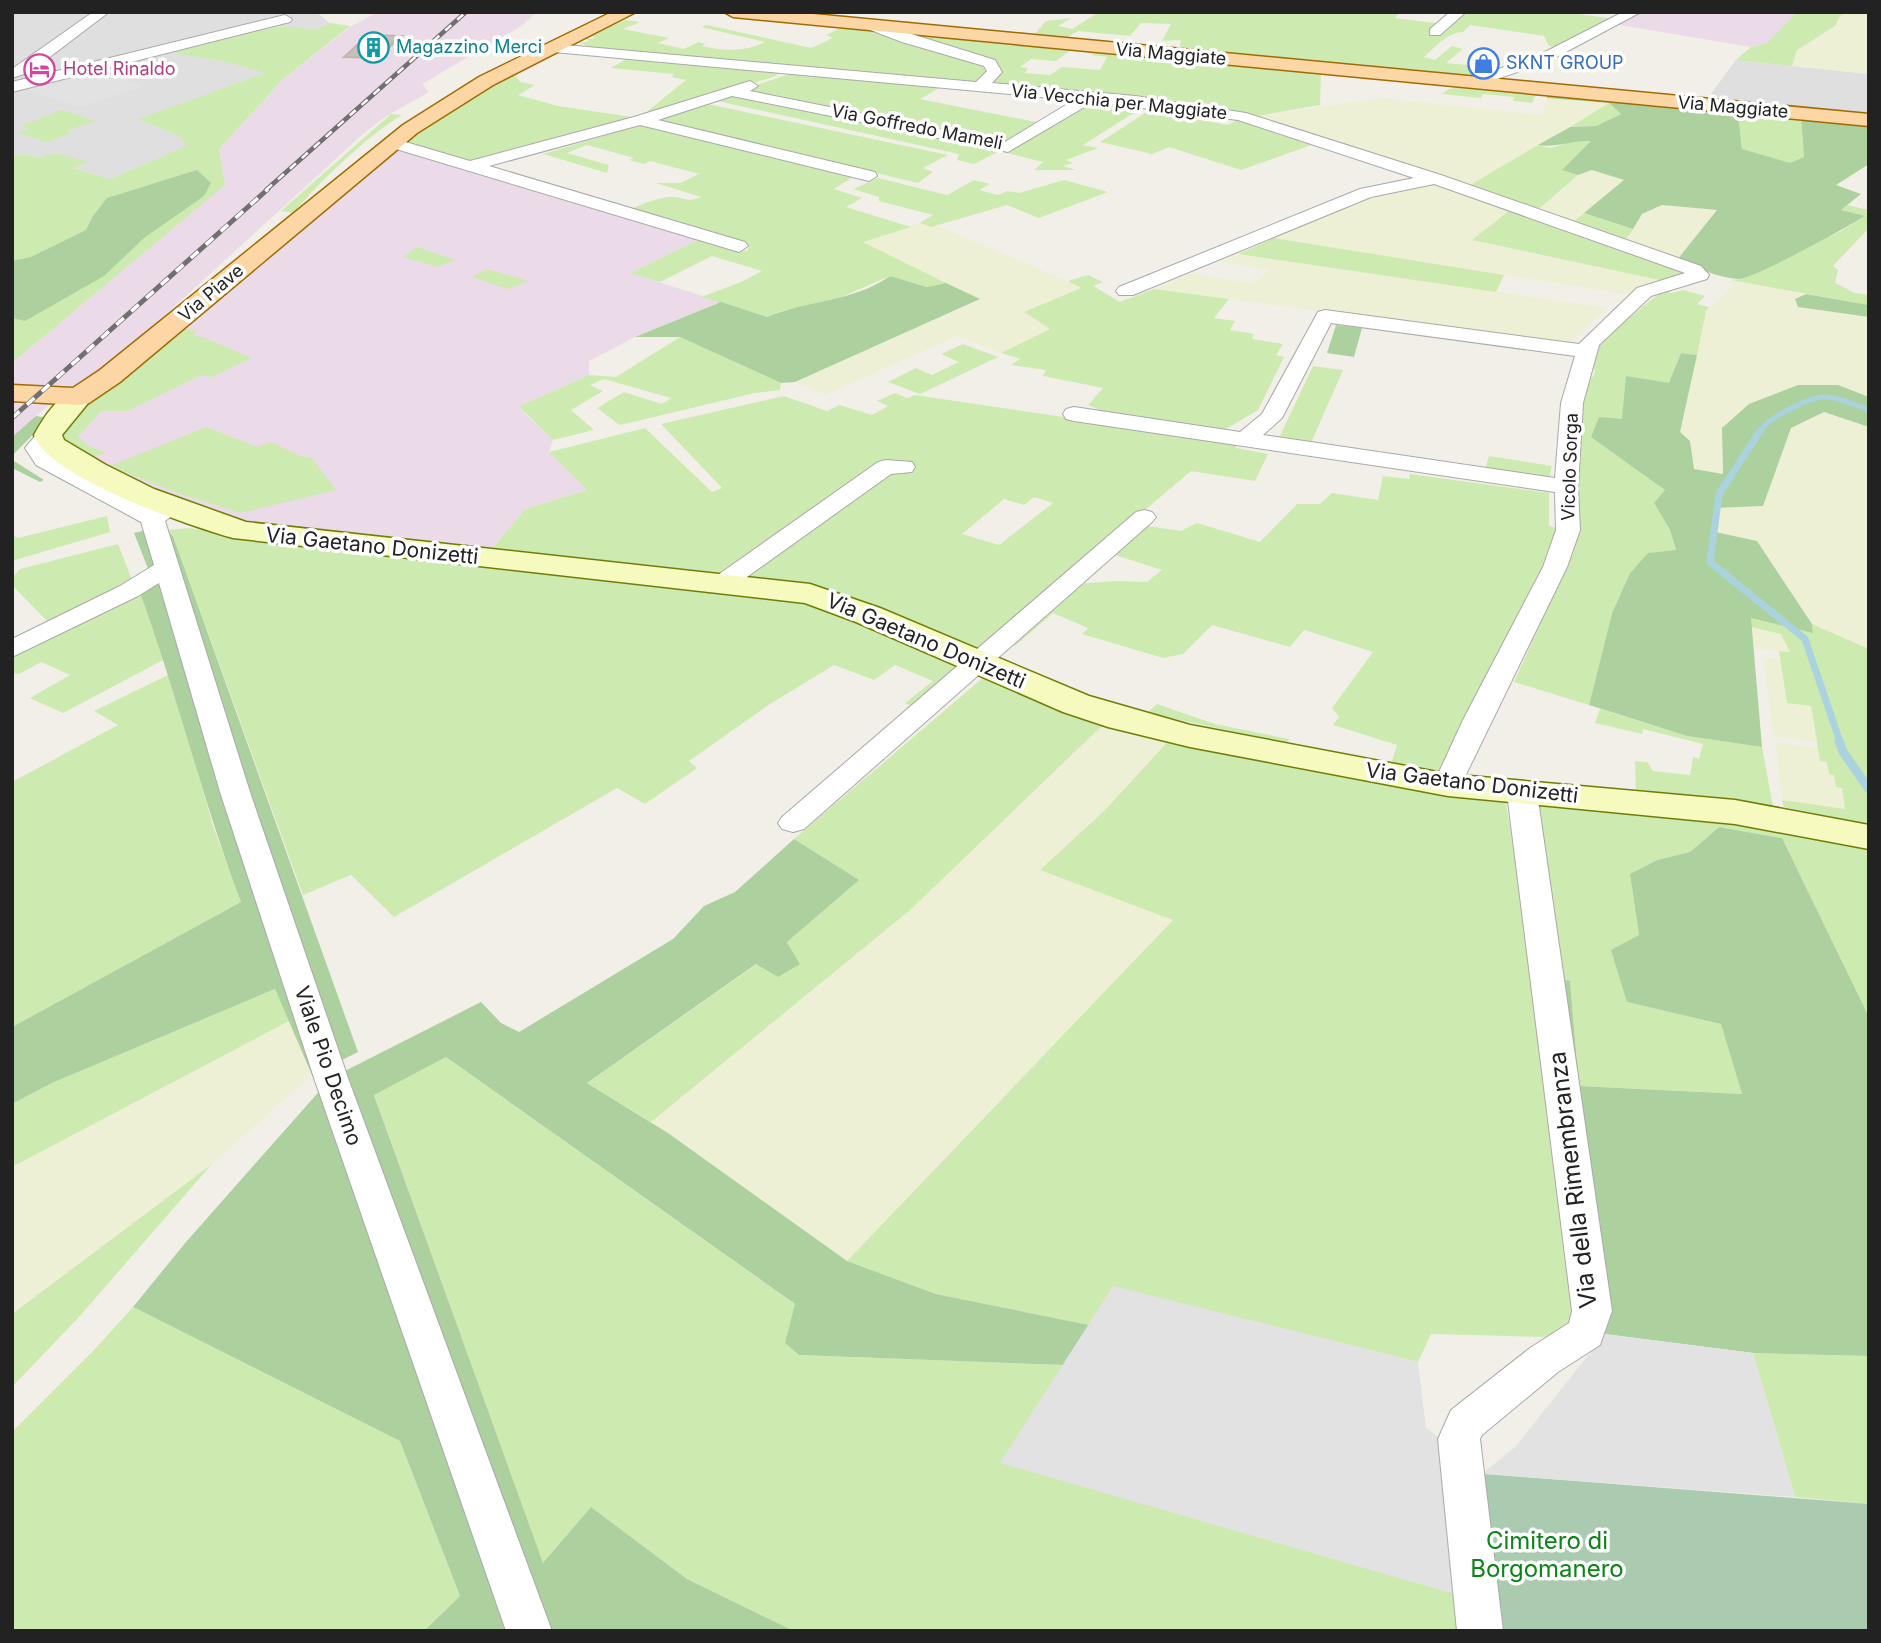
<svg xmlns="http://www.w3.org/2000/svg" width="1881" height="1643" viewBox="0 0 1881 1643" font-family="Inter,sans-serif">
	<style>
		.residential { fill: #e0dfdf }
		.industrial { fill: #ebdbe8 }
		.farmland { fill: #eef0d5 }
		.grass { fill: #cdebb0; fill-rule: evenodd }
		.forest { fill: #add19e }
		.cemetery { fill: #aacbaf }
		.parking { fill: #e2e2e2 }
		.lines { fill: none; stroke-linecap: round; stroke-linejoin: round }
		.stream-far2 { stroke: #aad3df; stroke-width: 5 }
		.stream-far1 { stroke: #aad3df; stroke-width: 7 }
		.stream { stroke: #aad3df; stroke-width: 9 }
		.building { fill: #c7bfb8; stroke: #c4b6ab; stroke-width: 2 }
		.street-casing { stroke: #a9a9a9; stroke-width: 2 }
		.secondary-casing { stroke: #707d05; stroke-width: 3 }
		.primary-casing { stroke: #a06b00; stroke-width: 3 }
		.street { fill: #fff; fill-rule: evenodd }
		.secondary { fill: #f7fabf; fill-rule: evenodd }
		.primary { fill: #fcd6a4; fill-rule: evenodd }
		.rail-far1-casing { stroke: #707070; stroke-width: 4.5 }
		.rail-casing { stroke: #707070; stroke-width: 5 }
		.rail-far1 { stroke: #fff; stroke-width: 2.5; stroke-dasharray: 8; stroke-linecap: butt }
		.rail { stroke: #fff; stroke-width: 3.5; stroke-dasharray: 10; stroke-linecap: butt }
		.labels { text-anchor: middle; stroke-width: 7; stroke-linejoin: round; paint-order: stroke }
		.far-culture-label { font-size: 18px; fill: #0d838f; stroke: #fff; text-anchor: start }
		.far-street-label { font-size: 18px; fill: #222; stroke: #fff }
		.far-shop-label { font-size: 18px; fill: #366cbe; stroke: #fff; text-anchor: start }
		.far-hotel-label { font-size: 18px; fill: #b23c85; stroke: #fff; text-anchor: start }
		.street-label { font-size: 21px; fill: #222; stroke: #fff }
		.near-street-label { font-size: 24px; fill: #222; stroke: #fff }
		.near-park-label { font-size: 24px; fill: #0c8416; stroke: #fff }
	</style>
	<rect width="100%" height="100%" fill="#f2efe9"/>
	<!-- residential -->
	<g class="residential">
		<polygon points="12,12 316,12 332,25 267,73 139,119 181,137 187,146 111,179 26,154 12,156"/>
		<polygon points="1736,60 1869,74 1869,115 1707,99"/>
	</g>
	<!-- industrial -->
	<g class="industrial">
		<polygon points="378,12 536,12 523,25 422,84 429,92 385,117 363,134 106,369 67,389 12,437 12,363 224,185 219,149 282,80 350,27"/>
		<polygon points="1628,12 1797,12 1767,43 1751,47 1614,24"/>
		<polygon points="392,143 706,236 631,273 721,302 635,337 589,361 589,375 520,406 521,410 553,440 549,452 587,490 525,509 491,550 244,531 62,451 53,424"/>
	</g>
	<!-- farmland -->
	<g class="farmland">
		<polygon points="1848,12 1869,12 1869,74 1792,66 1797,50 1835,27 1840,16"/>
		<polygon points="1381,98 1543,115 1547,98 1609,103 1467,187 1252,117"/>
		<polygon points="1592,170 1624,180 1571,224 1535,212 1578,175"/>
		<polygon points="1430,184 1510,210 1473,241 1664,281 1630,295 1274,238 1315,217 1377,196"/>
		<polygon points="1662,205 1718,211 1677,260 1624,242 1642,214"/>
		<polygon points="920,223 931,227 938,226 1082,287 1025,312 1050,329 1001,353 957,336 825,395 795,382 979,300 862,242"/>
		<polygon points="1238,254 1608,308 1568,344 1154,289 1193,273 1253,284 1269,270 1219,262"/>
		<polygon points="1731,280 1806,294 1795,299 1799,307 1869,317 1869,397 1838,385 1722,428 1723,474 1694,469 1690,441 1680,432 1706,311 1734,285 1728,282"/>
		<polygon points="1824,412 1869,427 1869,649 1812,624 1757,541 1710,531 1714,508 1763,506 1791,428"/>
		<polygon points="1751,627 1781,634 1790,652 1754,648"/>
		<polygon points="1763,657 1781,660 1787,703 1811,706 1816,742 1773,736"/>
		<polygon points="1107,721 1171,738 1105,810 1086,826 1106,894 1174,919 847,1261 651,1122 909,911"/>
		<polygon points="1775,742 1818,748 1820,761 1827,762 1842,788 1845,810 1782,800"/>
		<polygon points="289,1021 312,1075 212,1164 12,1314 12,1167"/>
	</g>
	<!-- grass -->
	<g class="grass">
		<path d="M1099,12H1400L1395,18L1450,25L1465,12H1562L1616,19L1556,47L1549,46L1544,36L1470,25L1463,32C1448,32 1434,48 1424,57L1435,60L1452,46L1463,49L1446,63L1499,68L1473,78L1179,52L1181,40L1162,41L1171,24L1141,23L1130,36L1078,31L1061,41L1033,36L1046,21L1072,18L1058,26L1072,29Z"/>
		<polygon points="1797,12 1848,12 1840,16 1835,26 1797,50 1792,66 1736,60 1751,47 1767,43"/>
		<path d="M625,20L640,22L623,29L669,38L658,43L684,49L698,42L705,44L702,46C723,51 746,52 765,42L701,27L707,25L811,48L833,38L826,35L845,26L870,28L981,64L987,72L974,84L590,47L580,43L589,41L585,38L592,39L595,37L590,36Z"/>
		<polygon points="330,23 350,26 282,80 219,149 225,185 12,363 12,156 26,154 39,158 54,153 89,162 73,168 111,179 186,146 181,137 138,119 266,73 223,61 173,53 258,28 263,30 282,26 316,30"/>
		<polygon points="884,29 1074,48 1056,61 1031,59 1020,67 1028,68 1025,73 1050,75 1062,67 1100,70 1107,57 1092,55 1095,50 1321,72 1320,105 1252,117 985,86 994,63"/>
		<path d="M626,59L784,71L773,77L639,119L477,163L405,142C440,113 472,91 515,75L520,82L535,85L518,95L558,106L639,118L686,80L672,77L674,74L611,68Z"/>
		<polygon points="795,72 944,85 920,99 1041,123 1080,99 1145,106 1083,145 1098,148 1066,160 1073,163 1063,166 1076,170 1034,170 1043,162 999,151 974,164 957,160 959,154 713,100"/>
		<polygon points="1465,86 1536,93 1532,103 1513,101 1514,97 1483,94 1481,98 1442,94 1449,89"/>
		<polygon points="703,103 948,155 923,168 933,172 918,183 654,120"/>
		<polygon points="1609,103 1621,114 1596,126 1570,127"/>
		<polygon points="61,110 96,121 66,131 70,133 47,142 18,133 30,129 21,126"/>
		<polygon points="1150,110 1228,125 1237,120 1314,144 1241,170 1169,147 1152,154 1100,142"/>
		<polygon points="1738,113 1801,117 1804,157 1790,164 1742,149"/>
		<path d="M391,114L402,115C371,133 316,184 294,213L281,211Z"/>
		<path d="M641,125L853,177L834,189L862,198L846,207L911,227L863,242L946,283L927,287L890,276L832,301L782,311L767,317L701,297L741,282L762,271L712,256L660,282L630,273L700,239L747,251L750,245L631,209C643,203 655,199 668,197C682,195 685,204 701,197L656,183H680L699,174L650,161L644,164L629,160L634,158L587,145L567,153L609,165L607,173L543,154Z"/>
		<polygon points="1578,140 1592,141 1563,170 1578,175 1535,212 1467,187 1538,145 1551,148"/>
		<polygon points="878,178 947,195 974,180 990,184 979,190 998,195 1007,191 1019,193 1064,180 1108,192 1039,218 1007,205 931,227 920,223 933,215 879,201 879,197 853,189"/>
		<polygon points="1847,205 1869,210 1869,228 1833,266 1838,270 1835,283 1855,293 1869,295 1869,305 1731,280 1742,279 1841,231 1864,217 1841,210"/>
		<polygon points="1510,210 1689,272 1664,281 1472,240"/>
		<polygon points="1584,213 1633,229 1624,242 1571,224"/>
		<polygon points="1274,238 1504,275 1496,292 1238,254"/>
		<polygon points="417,247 455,260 438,267 403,257"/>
		<polygon points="487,269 529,281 508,289 472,277"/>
		<polygon points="1088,275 1103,282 1093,286 1120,302 1154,289 1229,299 1214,318 1235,321 1230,330 1254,334 1252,339 1283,344 1276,355 1284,357 1258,410 1221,432 1111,414 1088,405 1103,388 1043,376 1046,370 1011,365 1020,359 1001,353 1050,329 1024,312 1081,288 1068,281"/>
		<polygon points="1683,290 1705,296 1697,304 1709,307 1706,311 1697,355 1681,353 1640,470 1665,490 1654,503 1670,530 1676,551 1648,553 1630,573 1612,613 1589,705 1514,682 1566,568 1577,489 1577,434 1587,379 1593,377 1595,370 1588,367 1598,343 1662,291 1672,293"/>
		<polygon points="181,329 197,330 193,336 203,337 252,358 212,377 202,375 127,411 101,411 78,437 89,446 106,453 91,457 61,441 73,418"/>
		<polygon points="680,337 781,383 780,390 755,393 620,425 597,408 624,392 662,404 671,398 604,379 590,385 603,391 571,410 594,430 553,440 521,409 520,406 589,375 616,377"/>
		<polygon points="963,344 998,357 920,394 888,382 916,368 932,375 959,362 941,354"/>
		<polygon points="1313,366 1343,370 1311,443 1279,438"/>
		<path d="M895,393L907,398L915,395L1238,443L1236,448L1268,454L1255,481L1191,471L973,655L793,583L491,550L525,509L587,490L549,452L645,428L712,492L722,488L661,424L784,396L827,411L840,405L872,415L888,406L877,401ZM1034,497L1053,503L999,545L962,534L1004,499L1024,505Z"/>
		<polygon points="206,427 257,447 271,442 300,456 311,457 336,490 240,513 175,492 110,466"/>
		<polygon points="1489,456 1552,466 1549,479 1485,469"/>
		<polygon points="1410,474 1549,493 1549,526 1557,528 1546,564 1446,766 1434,772 1390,767 1397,745 1333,725 1339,717 1332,708 1373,652 1304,630 1290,647 1212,625 1183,654 1163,658 1082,634 1088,628 1053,613 1015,646 1008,643 1075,584 1117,581 1147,582 1162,570 1115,555 1147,526 1181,531 1197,523 1260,542 1297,504 1320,504 1332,493 1378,500 1383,476 1409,479"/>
		<polygon points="107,516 110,532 12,561 12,535 18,538"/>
		<polygon points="189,528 311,546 812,603 956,665 955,677 918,709 905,703 933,681 895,665 874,680 834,665 770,704 689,761 697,768 645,804 617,788 394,917 351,875 303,895 173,536 168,530"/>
		<polygon points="118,544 132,580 48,622 12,585 12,578 20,569"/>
		<polygon points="139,590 165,659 63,713 30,698 70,675 41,662 19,674 12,673 12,654 114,601 125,603"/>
		<polygon points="1751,617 1813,632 1812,624 1869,649 1869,830 1865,824 1784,807 1782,800 1845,809 1842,788 1836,787 1834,775 1829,774 1827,762 1820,761 1811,706 1787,703 1779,651 1790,652 1781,634 1751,627"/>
		<polygon points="170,674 213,826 241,902 12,1027 12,782 118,725 94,711"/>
		<polygon points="985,676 1107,721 909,911 651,1122 587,1083 757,964 800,964 787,942 858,880 794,839"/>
		<polygon points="1157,704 1215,724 1289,739 1287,743 1147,713"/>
		<polygon points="1600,709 1687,736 1762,747 1774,811 1636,795 1635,761 1647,762 1653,771 1690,775 1693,757 1699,759 1703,744 1643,729 1642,734 1595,723"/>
		<polygon points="1171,738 1505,798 1592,1311 1586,1333 1546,1337 1431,1334 1418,1362 1113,1287 1089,1325 936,1294 847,1261 1173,920 1040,870 1105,810"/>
		<polygon points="1539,803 1718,819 1869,849 1869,1017 1782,838 1719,827 1690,852 1657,860 1630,874 1639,936 1627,1002 1722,1024 1742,1094 1579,1086 1570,981 1554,975 1541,868"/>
		<polygon points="275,989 289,1021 12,1167 12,1104 52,1083"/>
		<polygon points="446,1057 796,1305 786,1343 799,1355 1064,1365 1001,1462 1476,1600 1480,1631 794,1631 687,1579 591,1507 543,1564 374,1094"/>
		<polygon points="212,1164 78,1318 12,1387 12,1314"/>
		<polygon points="133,1307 400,1441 460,1596 424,1631 12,1631 12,1432 95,1349"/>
		<polygon points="1753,1353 1869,1356 1869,1504 1795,1497"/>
	</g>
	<!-- forest -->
	<g class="forest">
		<path d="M1547,93L1738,113L1742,149L1790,163L1804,157L1801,117L1869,123V164L1836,185L1861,194L1841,210L1865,216C1848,227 1753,279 1739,279C1717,278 1697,267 1677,260L1717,210L1662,205L1642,214L1633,229L1584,213L1624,180L1592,170L1578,175L1562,170L1591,141C1572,140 1556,148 1538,145L1570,127L1596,126L1621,114L1609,103L1547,98Z"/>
		<polygon points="197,170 211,183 204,196 144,238 104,276 25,321 12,318 12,261 31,257 86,230 93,216 107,198"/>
		<path d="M890,276L927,287L946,283L980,299L795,382L781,383L680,337H635L721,302L767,317C807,300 854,302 890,276Z"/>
		<polygon points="1806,294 1869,305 1869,317 1798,307 1795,299"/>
		<polygon points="1336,325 1362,328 1354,357 1327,353"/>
		<polygon points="1681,353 1697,355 1680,432 1690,441 1694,469 1723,474 1722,428 1749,404 1798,385 1838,385 1869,397 1869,427 1824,412 1791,428 1763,506 1714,508 1711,531 1757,541 1812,624 1813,633 1751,618 1762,747 1687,736 1589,705 1612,613 1630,573 1648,553 1676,550 1670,530 1654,503 1665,490 1591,437 1599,417 1622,419 1626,376 1669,383"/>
		<polygon points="36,416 49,418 12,456 14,461 44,480 40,482 12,468 12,437"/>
		<path d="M155,528L167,530L173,536L358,1052L312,1075L275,989L52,1083L12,1104V1027L241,902C202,799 177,693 139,590L153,581L134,533Z"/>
		<polygon points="1719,827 1782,838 1869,1017 1869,1356 1753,1353 1605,1334 1554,976 1570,981 1579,1086 1742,1094 1721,1024 1627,1002 1611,950 1639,935 1630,874 1657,860 1690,852"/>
		<polygon points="794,839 859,880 787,942 800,964 778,977 756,964 587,1083 668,1133 847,1261 936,1294 1089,1325 1064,1365 799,1355 785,1343 795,1304 446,1057 374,1095 543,1563 591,1507 687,1579 794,1631 424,1631 460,1596 400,1441 133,1307 186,1242 331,1078 481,1002 501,1023 519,1032 673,939 704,906 735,892"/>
	</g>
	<!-- cemetery -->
	<polygon class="cemetery" points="1461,1472 1869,1504 1869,1631 1480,1631"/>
	<!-- parking -->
	<g class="parking">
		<polygon points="93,68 144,86 80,107 17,87"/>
		<polygon points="1113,1286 1418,1362 1426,1428 1459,1451 1476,1600 1000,1463"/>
		<polygon points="1605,1334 1753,1353 1795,1497 1482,1474 1515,1447"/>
	</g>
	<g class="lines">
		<!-- stream-far2 -->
		<path class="stream-far2" d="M1759,433C1767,420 1777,416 1790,409C1826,389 1832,397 1869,410"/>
		<!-- stream-far1 -->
		<polyline class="stream-far1" points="1760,431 1719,494 1710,562 1805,639 1840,742"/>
		<!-- stream -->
		<polyline class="stream" points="1839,741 1843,752 1869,789"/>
	</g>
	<!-- building -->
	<polygon class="building" points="368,35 402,36 377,58 344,57"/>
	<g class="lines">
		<defs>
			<g id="street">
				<polygon points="93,12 109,12 30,72 12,78 12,69"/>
				<polygon points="1450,12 1466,12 1440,35 1430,35 1430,29"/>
				<polygon points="1623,12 1641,12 1549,61 1477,86 1467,86 1464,83 1467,80 1539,55"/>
				<polygon points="285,15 292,19 290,22 12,92 12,82"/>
				<path d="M870,21L995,60L1002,72L992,83L1135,96L1246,113L1441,175L1701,266L1709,275L1707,279L1651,296L1599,345L1583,403L1578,487L1580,530L1567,567L1458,791L1448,794L1438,791L1433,785L1463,720L1543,567L1556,530L1555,492L1074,421L1066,419L1063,414L1066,409L1074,407L1240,432L1262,414L1318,312L1325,310L1579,344L1637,288L1685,273L1434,184L1371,197L1133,295H1119L1116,291L1119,287L1360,189L1414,178L1238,120L1093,102L1008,152L732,96L658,120L875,172L877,176L869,181L640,125L489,166L745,242L748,246L739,252L386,146L384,143L392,138L470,161L634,117L750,81L758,86L750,91L1005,142L1074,100L554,52L547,48L554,44L976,82L987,71L984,66L902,42L865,28V22ZM1331,323L1575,356L1561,403L1555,478L1263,435L1282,418Z"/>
				<polygon points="48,428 56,430 59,435 48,449 52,455 152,508 172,500 180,502 184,507 165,521 250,792 348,1078 552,1631 506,1631 314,1078 220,792 159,583 138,596 12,657 12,639 120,586 154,565 141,522 36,465 25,448 40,430"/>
				<polygon points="886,460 912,462 915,467 912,472 891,474 733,587 724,590 715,587 711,582 715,577 878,462"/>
				<polygon points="1144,510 1152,512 1156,517 1152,522 804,829 793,832 782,829 778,823 782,817 1136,512"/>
				<polygon points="1522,784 1532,787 1537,793 1612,1311 1600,1345 1558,1372 1482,1435 1480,1439 1503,1631 1457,1631 1438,1439 1451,1410 1530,1348 1569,1323 1572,1311 1507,793 1512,787"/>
			</g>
			<path id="secondary" d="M79,389L89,391L93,397L62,435L64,440L106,465L154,489L246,522L810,584L880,608L1089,696L1190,725L1448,774L1735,800L1869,825V849L1735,824L1448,796L1190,747L1108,727L1063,712L856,622L805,603L233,538C190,526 47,477 34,435C44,417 58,394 79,389Z"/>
			<g id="primary">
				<polygon points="612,12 636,12 493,85 417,133 120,382 89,403 79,405 12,401 12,385 73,388 100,370 403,125 479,77"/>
				<polygon points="724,12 792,12 1869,114 1869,126 733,17"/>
			</g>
		</defs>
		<!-- street casing -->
		<use href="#street" class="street-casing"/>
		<!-- secondary casing -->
		<use href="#secondary" class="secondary-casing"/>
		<!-- primary casing -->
		<use href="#primary" class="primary-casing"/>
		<!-- street -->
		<use href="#street" class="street"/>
		<!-- secondary -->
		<use href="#secondary" class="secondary"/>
		<!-- primary -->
		<use href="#primary" class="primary"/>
		<defs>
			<polyline id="rail-far1" points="266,190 466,12"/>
			<polyline id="rail" points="12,418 268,189"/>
		</defs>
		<!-- rail-far1 casing -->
		<use href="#rail-far1" class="rail-far1-casing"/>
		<!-- rail casing -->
		<use href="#rail" class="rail-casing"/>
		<!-- rail-far1 -->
		<use href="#rail-far1" class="rail-far1"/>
		<!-- rail -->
		<use href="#rail" class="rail"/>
	</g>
	<!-- icons -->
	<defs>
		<symbol id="building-ring" viewBox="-11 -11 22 22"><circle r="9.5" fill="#fff" stroke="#0f9aa8" stroke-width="1.5"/><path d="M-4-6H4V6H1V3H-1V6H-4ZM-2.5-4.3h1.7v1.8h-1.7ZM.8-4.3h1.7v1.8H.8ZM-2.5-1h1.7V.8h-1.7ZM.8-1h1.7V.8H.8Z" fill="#0f9aa8"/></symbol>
		<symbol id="shop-ring" viewBox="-11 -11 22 22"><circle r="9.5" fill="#fff" stroke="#3f7fe0" stroke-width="1.5"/><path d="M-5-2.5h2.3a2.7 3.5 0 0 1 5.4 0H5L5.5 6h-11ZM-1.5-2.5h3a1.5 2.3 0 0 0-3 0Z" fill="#3f7fe0"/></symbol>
		<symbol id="hotel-ring" viewBox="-11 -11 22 22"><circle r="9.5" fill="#fff" stroke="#d1479c" stroke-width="1.5"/><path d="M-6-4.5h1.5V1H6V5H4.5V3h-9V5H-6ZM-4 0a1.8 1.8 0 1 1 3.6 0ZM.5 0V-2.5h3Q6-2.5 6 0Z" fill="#d1479c"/></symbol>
	</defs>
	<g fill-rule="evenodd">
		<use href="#building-ring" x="356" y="30" width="35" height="35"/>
		<use href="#shop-ring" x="1466" y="46" width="35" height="35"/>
		<use href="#hotel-ring" x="22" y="52" width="35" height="35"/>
	</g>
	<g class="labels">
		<!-- far-culture labels -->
		<g class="far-culture-label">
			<text x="396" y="53">Magazzino Merci</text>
		</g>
		<!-- far-street labels -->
		<g class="far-street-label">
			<text transform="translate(1171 54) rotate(5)" y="6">Via Maggiate</text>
			<text transform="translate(1119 102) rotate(6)" y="6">Via Vecchia per Maggiate</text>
			<text transform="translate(1733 107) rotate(5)" y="6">Via Maggiate</text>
			<text transform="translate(917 127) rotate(11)" y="6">Via Goffredo Mameli</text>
			<text transform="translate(211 293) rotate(-40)" y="6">Via Piave</text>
			<text transform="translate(1570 467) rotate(-88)" y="6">Vicolo Sorga</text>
		</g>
		<!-- far-shop labels -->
		<g class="far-shop-label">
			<text x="1506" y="69">SKNT GROUP</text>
		</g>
		<!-- far-hotel labels -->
		<g class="far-hotel-label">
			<text x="63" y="75">Hotel Rinaldo</text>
		</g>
		<!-- street labels -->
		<g class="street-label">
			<text transform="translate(372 546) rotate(6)" y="7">Via Gaetano Donizetti</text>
			<text transform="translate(926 641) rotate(23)" y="7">Via Gaetano Donizetti</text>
			<text transform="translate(1472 783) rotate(7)" y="7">Via Gaetano Donizetti</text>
			<text transform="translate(328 1066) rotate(71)" y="7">Viale Pio Decimo</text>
		</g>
		<!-- near-street labels -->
		<g class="near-street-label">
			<text transform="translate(1573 1180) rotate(-97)" y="8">Via della Rimembranza</text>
		</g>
		<!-- near-park labels -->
		<g class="near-park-label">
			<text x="1547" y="1549">Cimitero di<tspan x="1547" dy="28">Borgomanero</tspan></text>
		</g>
	</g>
	<!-- border -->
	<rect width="1881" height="1643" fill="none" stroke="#222222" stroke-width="28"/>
</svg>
